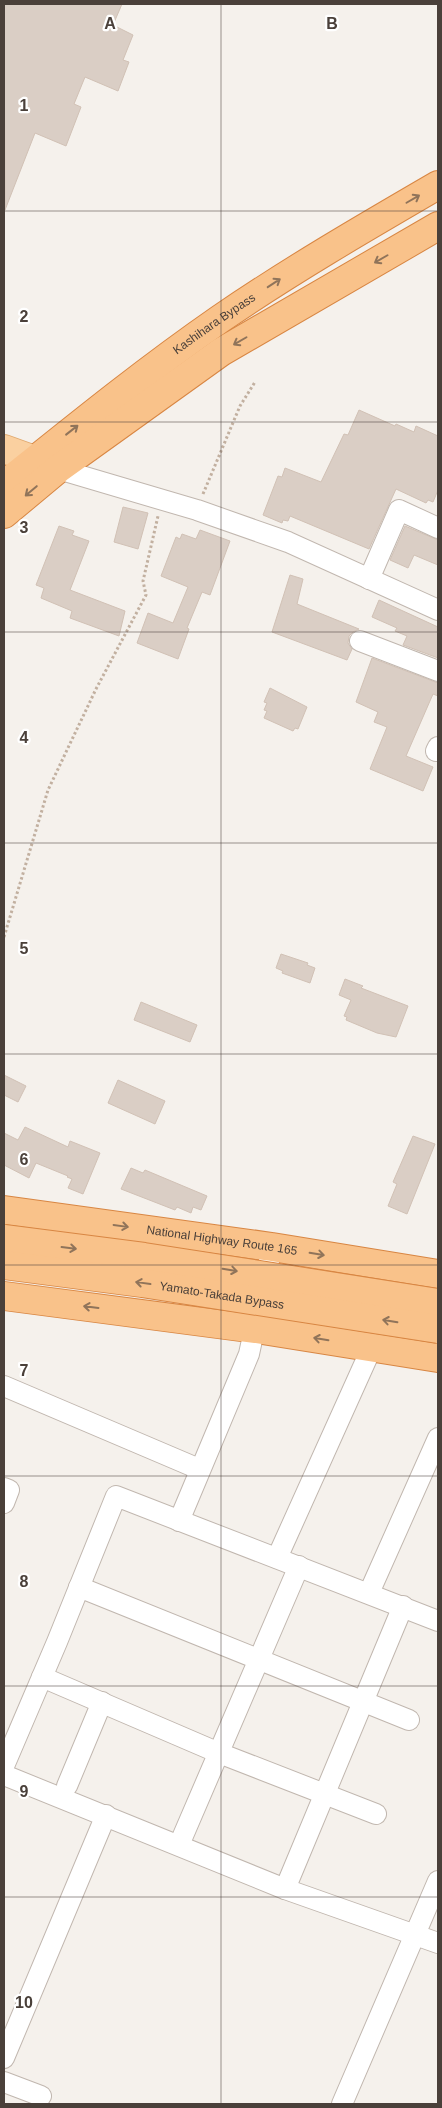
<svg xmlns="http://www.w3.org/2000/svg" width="442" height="2108" viewBox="0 0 442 2108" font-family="Helvetica,sans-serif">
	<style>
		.building { fill: #dacec5; stroke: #d1c1b5 }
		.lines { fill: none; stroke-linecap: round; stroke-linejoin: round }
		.minor-casing { stroke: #c1b7af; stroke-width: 22 }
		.primary-casing { stroke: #e0a96f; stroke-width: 30 }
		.trunk-casing { stroke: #d88643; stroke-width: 30 }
		.path { stroke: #c2b0a0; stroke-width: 3; stroke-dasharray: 2.5 2.5; stroke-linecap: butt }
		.minor { stroke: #fff; stroke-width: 20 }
		.primary { stroke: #fad0a0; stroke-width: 28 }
		.trunk { stroke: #f9c28a; stroke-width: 28 }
		.trunk-bridge-casing { stroke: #d88643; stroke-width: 30; stroke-linecap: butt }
		.trunk-bridge { stroke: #f9c28a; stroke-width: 28 }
		.oneway { stroke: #90745a }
		.grid { fill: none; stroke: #4a403a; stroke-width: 1; stroke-opacity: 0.55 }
		.labels { text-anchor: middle; stroke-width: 4.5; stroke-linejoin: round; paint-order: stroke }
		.street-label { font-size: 12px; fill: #4a403a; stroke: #fff }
		.grid-label { font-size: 16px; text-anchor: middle; font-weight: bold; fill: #4a403a; stroke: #fff; stroke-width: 4.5; stroke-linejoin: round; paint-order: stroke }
	</style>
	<rect width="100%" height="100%" fill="#f5f1ec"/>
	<!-- building -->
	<g class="building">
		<polygon points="4,4 122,4 113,25 133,35 123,60 129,62 118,91 85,77 74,104 81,107 66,146 35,133 5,210"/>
		<polygon points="359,410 395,426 396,424 414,432 416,426 438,436 438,490 433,502 428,500 426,503 396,489 369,549 290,516 288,521 283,520 282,523 263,515 278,476 282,477 285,468 321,482 344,434 348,435"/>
		<polygon points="123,507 148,513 138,549 114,542"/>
		<polygon points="59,526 74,531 72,535 89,541 70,590 125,611 119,636 70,618 72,611 41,598 44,588 36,585"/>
		<polygon points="405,526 438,540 438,565 414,555 408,568 390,560"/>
		<polygon points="200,530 230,541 210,595 202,592 187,628 189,629 178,659 137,643 148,613 173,623 188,587 161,576 176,537 180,539 182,534 196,539"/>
		<polygon points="290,575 303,579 297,604 359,629 353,632 349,636 348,643 352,649 347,660 272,632"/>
		<polygon points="379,600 438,627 438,658 403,645 407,636 395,631 397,628 372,617"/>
		<polygon points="372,658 438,683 438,696 433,694 406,756 433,767 423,791 370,769 387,727 374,722 378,712 356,702"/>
		<polygon points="270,688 307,707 298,729 295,728 293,731 264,718 267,711 264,710 267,703 264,702"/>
		<polygon points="281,954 308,963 307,965 315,968 310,983 282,973 283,971 276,968"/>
		<polygon points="345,979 363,986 361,988 408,1006 396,1037 377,1033 346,1020 347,1017 344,1016 351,1000 339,995"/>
		<polygon points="141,1002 197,1025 190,1042 134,1020"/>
		<polygon points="4,1075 26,1086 18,1102 4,1095"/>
		<polygon points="118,1080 165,1101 155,1124 108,1103"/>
		<polygon points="25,1127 68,1147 70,1141 100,1153 83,1194 68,1188 72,1179 67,1177 68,1176 36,1163 29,1178 4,1165 4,1133 18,1140"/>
		<polygon points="413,1136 435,1144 407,1214 388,1206 397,1184 393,1182"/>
		<polygon points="131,1168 143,1173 145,1170 207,1196 201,1210 193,1207 191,1213 177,1207 175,1210 121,1189"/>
	</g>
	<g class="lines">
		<defs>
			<g id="minor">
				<polyline points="58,469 197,510 288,542 438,610"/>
				<polyline points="369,579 399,510 438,528"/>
				<polyline points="360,641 438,671"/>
				<polyline points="436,751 438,747"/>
				<polyline points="4,1386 199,1469"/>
				<polyline points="4,1488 9,1490 4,1503"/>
				<polyline points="179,1521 249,1354 272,1247"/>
				<polyline points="277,1558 372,1347"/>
				<polyline points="79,1587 409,1720"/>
				<polyline points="369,1593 438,1438"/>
				<polyline points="42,1677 219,1753 376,1814"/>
				<polyline points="4,1766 57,1642 116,1496 438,1621"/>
				<polyline points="4,1775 285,1889 438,1943"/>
				<polyline points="67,1786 102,1702"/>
				<polyline points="179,1845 299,1566"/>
				<polyline points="285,1889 403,1606"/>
				<polyline points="4,2058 106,1815"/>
				<polyline points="4,2082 41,2096"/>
				<polyline points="342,2104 438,1881"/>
			</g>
			<polyline id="primary" points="4,449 54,467"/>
			<g id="trunk">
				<path id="s1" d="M4,485C75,428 145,371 220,319C290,271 364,228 438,185"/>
				<polyline points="4,514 58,469 221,352 438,226"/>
				<path id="s2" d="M4,1210L272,1247L438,1274"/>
				<polyline points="4,1296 256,1329 438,1358"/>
			</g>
		</defs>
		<!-- minor casing -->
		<use href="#minor" class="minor-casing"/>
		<!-- primary casing -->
		<use href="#primary" class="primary-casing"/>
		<!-- trunk casing -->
		<use href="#trunk" class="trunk-casing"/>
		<!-- path -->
		<g class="path">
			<polyline points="203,494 240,406 255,382"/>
			<polyline points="4,937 48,790 96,689 146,595 143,581 158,516"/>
		</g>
		<!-- minor -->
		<use href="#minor" class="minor"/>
		<!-- primary -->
		<use href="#primary" class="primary"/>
		<!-- trunk -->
		<use href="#trunk" class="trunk"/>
		<defs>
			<g id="trunk-bridge">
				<polyline points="4,1239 144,1257 438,1303"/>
				<path id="s3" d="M4,1265L142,1283L438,1329"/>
			</g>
		</defs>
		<!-- trunk-bridge casing -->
		<use href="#trunk-bridge" class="trunk-bridge-casing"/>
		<!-- trunk-bridge -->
		<use href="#trunk-bridge" class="trunk-bridge"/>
	</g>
	<!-- one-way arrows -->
	<defs><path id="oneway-shaft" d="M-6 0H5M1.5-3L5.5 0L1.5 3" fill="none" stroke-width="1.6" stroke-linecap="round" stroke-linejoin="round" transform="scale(1.25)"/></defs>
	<g class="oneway">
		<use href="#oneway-shaft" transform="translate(413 199) rotate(-30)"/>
		<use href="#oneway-shaft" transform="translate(381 259) rotate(150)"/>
		<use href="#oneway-shaft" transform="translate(274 283) rotate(-33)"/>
		<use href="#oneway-shaft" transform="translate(240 341) rotate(150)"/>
		<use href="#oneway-shaft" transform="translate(72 430) rotate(-38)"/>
		<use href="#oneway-shaft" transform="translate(31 491) rotate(140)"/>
		<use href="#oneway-shaft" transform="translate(121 1226) rotate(8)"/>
		<use href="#oneway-shaft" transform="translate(69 1248) rotate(7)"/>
		<use href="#oneway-shaft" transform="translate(317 1254) rotate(9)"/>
		<use href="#oneway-shaft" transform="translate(230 1270) rotate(9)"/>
		<use href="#oneway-shaft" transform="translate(143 1283) rotate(-172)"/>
		<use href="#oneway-shaft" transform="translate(91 1307) rotate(-173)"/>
		<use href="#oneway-shaft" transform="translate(390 1321) rotate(-171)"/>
		<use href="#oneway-shaft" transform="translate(321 1339) rotate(-171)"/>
	</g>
	<!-- grid -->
	<path class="grid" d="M221,4V2104M4,211H438M4,422H438M4,632H438M4,843H438M4,1054H438M4,1265H438M4,1476H438M4,1686H438M4,1897H438"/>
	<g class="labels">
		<!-- street labels -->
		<g class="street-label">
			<text dy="4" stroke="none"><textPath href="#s1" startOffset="265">Kashihara Bypass</textPath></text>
			<text dy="4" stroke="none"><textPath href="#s2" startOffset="220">National Highway Route 165</textPath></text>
			<text dy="4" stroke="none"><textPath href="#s3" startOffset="220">Yamato-Takada Bypass</textPath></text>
		</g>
	</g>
	<g class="grid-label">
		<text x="110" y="29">A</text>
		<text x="332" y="29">B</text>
		<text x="24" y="111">1</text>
		<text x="24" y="322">2</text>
		<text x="24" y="533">3</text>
		<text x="24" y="743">4</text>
		<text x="24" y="954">5</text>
		<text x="24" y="1165">6</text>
		<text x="24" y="1376">7</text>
		<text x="24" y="1587">8</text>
		<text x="24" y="1797">9</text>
		<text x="24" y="2008">10</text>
	</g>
	<!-- border -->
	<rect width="442" height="2108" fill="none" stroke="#4a403a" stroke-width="10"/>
</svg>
